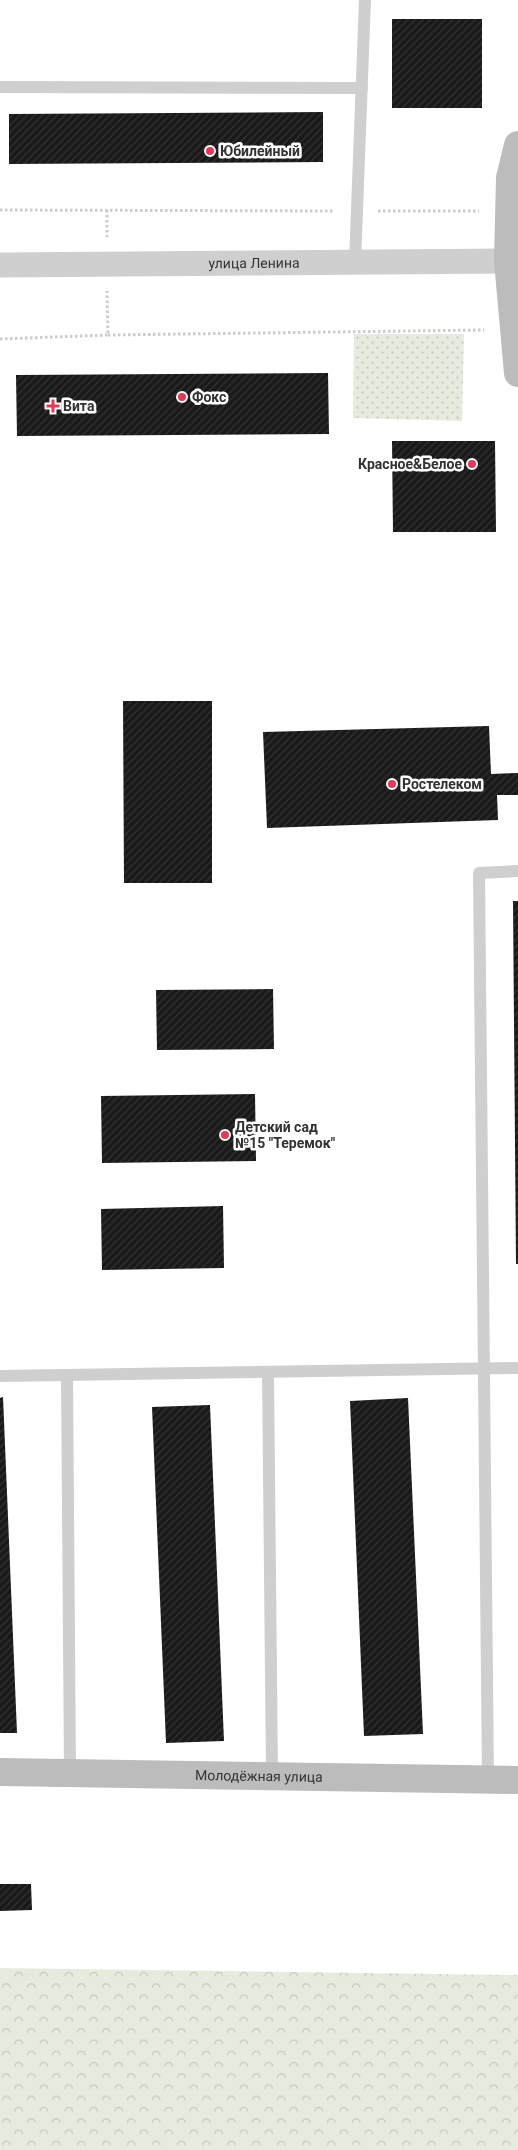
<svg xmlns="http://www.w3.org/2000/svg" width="518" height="2150" viewBox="0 0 518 2150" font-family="Roboto,sans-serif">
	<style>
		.grass { fill: url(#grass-dots) }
		.park { fill: url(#park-crowns) }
		.building { fill: url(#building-hatch) }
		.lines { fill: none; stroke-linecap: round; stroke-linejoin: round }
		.path { stroke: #ccc; stroke-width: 3; stroke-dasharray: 2.5 2.5; stroke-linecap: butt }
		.lane { stroke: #cfcfcf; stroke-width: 12 }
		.street { stroke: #cfcfcf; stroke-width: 25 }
		.secondary { stroke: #bcbcbc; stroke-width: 28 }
		.poi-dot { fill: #e43956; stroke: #fff; stroke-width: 2 }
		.labels { text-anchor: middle; stroke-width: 5; stroke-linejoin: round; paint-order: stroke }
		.poi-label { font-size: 14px; font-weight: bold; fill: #323232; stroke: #fff; text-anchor: start }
		.street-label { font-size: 14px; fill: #323232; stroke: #fff }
	</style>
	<defs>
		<pattern id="grass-dots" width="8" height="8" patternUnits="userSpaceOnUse" patternTransform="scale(1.25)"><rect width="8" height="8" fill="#e6ebde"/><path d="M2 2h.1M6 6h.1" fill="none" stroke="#c6cabf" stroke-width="1.8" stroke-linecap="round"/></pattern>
		<pattern id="park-crowns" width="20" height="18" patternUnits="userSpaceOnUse" patternTransform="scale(1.25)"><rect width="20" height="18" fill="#e6ebde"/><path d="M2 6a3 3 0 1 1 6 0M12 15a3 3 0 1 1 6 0" fill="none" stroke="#c6cabf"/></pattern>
		<pattern id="building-hatch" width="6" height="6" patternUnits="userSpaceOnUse" patternTransform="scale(1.25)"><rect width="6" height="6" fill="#191919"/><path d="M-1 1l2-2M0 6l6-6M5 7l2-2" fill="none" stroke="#323232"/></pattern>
	</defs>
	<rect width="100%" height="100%" fill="#fff"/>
	<!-- grass -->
	<polygon class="grass" points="354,334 464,334 462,421 353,418"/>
	<!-- park -->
	<polygon class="park" points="0,1968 518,1975 518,2150 0,2150"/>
	<!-- building -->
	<g class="building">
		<rect x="392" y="19" width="90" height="89"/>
		<polygon points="323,112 323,162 9,164 9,114"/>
		<polygon points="328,373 329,434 17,436 16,375"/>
		<polygon points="392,441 495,441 496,532 393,532"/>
		<polygon points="123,701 212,701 212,883 124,883"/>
		<polygon points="489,726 491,774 518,773 518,795 497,795 498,820 267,828 263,732"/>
		<polygon points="513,901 518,901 518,1264 516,1264"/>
		<polygon points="273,989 274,1049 157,1050 156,990"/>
		<polygon points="255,1094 256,1161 102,1163 101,1096"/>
		<polygon points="223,1206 224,1268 102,1270 101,1209"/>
		<polygon points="3,1397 17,1733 0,1733 0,1398"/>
		<polygon points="408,1398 423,1734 364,1736 350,1401"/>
		<polygon points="210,1405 224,1741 166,1743 152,1407"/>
		<polygon points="0,1884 31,1884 32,1910 0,1911"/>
	</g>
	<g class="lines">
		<!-- path -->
		<g class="path">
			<polyline points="0,210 334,211"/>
			<polyline points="107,210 107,237"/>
			<polyline points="378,211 479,211"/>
			<polyline points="108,335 484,330"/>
			<polyline points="0,339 108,335 107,291"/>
		</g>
		<!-- lane -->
		<g class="lane">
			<polyline points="0,87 362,88"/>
			<polyline points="355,262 365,0"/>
			<polyline points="268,1372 272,1776"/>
			<polyline points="67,1375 70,1773"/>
			<polyline points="0,1376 518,1368"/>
			<polyline points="488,1780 479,873 518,871"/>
		</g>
		<!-- street -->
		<path class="street" id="s1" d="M0,265L508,261"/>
		<!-- secondary -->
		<g class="secondary">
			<polyline points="518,145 510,178 508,261 518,373"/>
			<path id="s2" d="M0,1772L518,1780"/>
		</g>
	</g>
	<!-- markers -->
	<g class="poi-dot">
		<circle cx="210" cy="151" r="5"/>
		<circle cx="182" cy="397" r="5"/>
		<path d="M50.5 398.5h5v5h5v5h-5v5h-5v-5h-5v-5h5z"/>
		<circle cx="472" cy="464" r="5"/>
		<circle cx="392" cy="784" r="5"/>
		<circle cx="225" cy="1135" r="5"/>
	</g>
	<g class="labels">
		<!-- poi labels -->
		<g class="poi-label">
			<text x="220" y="156">Юбилейный</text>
			<text x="192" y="402">Фокс</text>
			<text x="63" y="411">Вита</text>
			<text x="462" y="469" text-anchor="end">Красное&amp;Белое</text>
			<text x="402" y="789">Ростелеком</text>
			<text x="235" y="1132">Детский сад<tspan x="235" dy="16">№15 "Теремок"</tspan></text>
		</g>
		<!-- street labels -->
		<g class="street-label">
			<text dy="5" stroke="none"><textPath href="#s1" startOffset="254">улица Ленина</textPath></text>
			<text dy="5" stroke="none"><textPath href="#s2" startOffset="259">Молодёжная улица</textPath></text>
		</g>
	</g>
</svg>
